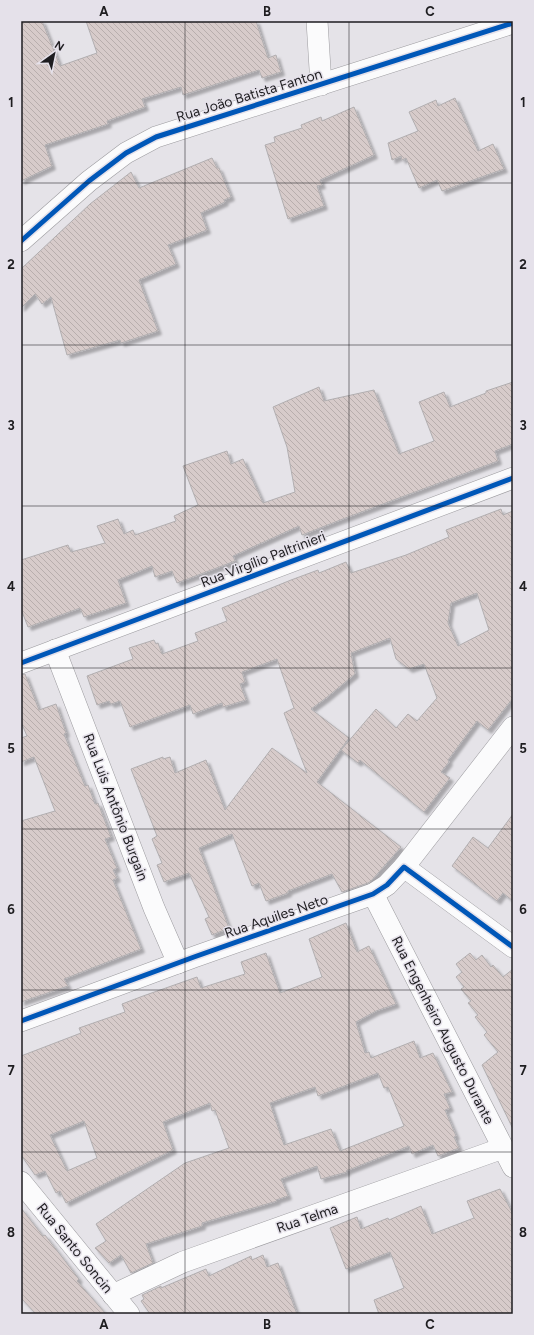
<svg xmlns="http://www.w3.org/2000/svg" width="534" height="1335" viewBox="0 0 534 1335" font-family="Figtree,sans-serif">
	<style>
		.building { fill: url(#building-back-hatch); stroke: #b1aeb0; fill-rule: evenodd; filter: url(#shadow) }
		.lines { fill: none; stroke-linecap: round; stroke-linejoin: round }
		.street-casing { stroke: #9c9b9f; stroke-width: 22 }
		.street { stroke: #fbfbfc; stroke-width: 21 }
		.cycleway-casing { stroke: #e5e1ea; stroke-width: 8 }
		.cycleway { stroke: #0057b8; stroke-width: 5 }
		.grid { fill: none; stroke: #1e1d20; stroke-width: 1; stroke-opacity: 0.55 }
		.labels { text-anchor: middle; stroke-width: 3; stroke-linejoin: round; paint-order: stroke }
		.street-label { font-size: 14px; fill: #1e1d20; stroke: #e5e1ea }
		.neatline { fill: none; stroke: #1e1d20; stroke-width: 1.5 }
		.grid-label { font-size: 13px; text-anchor: middle; font-weight: bold; fill: #1e1d20 }
	</style>
	<defs>
		<pattern id="building-back-hatch" width="6" height="6" patternUnits="userSpaceOnUse"><rect width="6" height="6" fill="#d7cbca"/><path d="M-1 5l2 2M0 0l6 6M5-1l2 2" fill="none" stroke="#b8aead"/></pattern>
		<filter id="shadow"><feDropShadow dx="3.5" dy="3.5" stdDeviation="1" flood-color="#0004"/></filter>
	</defs>
	<rect width="100%" height="100%" fill="#e5e3e8"/>
	<!-- building -->
	<g class="building">
		<polygon points="21,21 42,21 60,66 97,53 86,21 256,21 268,58 276,55 281,72 262,78 259,70 183,95 181,87 142,99 145,107 107,121 108,124 45,145 52,166 21,181"/>
		<polygon points="455,98 478,151 493,144 504,169 442,191 437,180 419,188 406,158 402,160 401,156 392,160 388,143 418,131 409,112 436,100 438,106"/>
		<polygon points="354,107 374,155 320,180 322,185 317,186 324,206 288,219 265,145 275,142 274,137 302,128 301,125 321,117 322,121"/>
		<polygon points="212,158 217,168 219,168 231,197 224,200 225,202 201,213 207,230 168,245 176,264 139,280 158,331 121,343 120,340 67,355 51,297 42,304 35,294 21,308 21,269 90,204 131,172 139,188"/>
		<polygon points="513,382 513,444 495,451 498,461 348,517 302,535 299,526 233,556 235,561 177,583 172,571 155,577 152,566 118,580 126,603 84,617 80,608 28,627 21,609 21,560 68,545 71,552 105,543 97,526 118,519 124,534 133,530 135,535 176,521 174,516 198,505 183,466 227,451 231,464 243,459 263,503 295,492 287,447 273,407 319,387 324,401 374,390 399,454 434,441 419,402 444,392 450,407 486,393 486,391"/>
		<path d="M501,509L503,515L513,511V698L488,730L477,721L448,760L449,762L441,772L450,778L424,812L360,760L358,763L341,750L376,709L396,728L408,714L417,721L437,698L424,664L409,669L396,659L390,638L351,653L355,674L326,698L311,709L349,738L317,782L401,847L371,881L368,883L342,892L332,874L288,891V893L266,901L259,883L252,886L232,834L199,848L229,928L212,935L205,919L209,917L189,873L164,882L157,865L162,863L152,839L157,836L131,769L163,757V759L170,757L175,773L206,760L225,810L272,748L307,773L284,713L294,708L277,659L242,672L245,682L240,684L246,700L223,707L222,703L193,714L190,705L130,727L120,701L111,704L109,701L97,705L87,676L133,659L129,648L154,640L156,644L158,643L162,654L198,641L195,633L227,621L222,608L291,580L318,570L319,573L346,562L351,573L406,555L449,537L446,530ZM477,593L489,630L458,646L448,623L451,603Z"/>
		<polygon points="25,674 39,710 56,704 66,733 64,734 85,786 88,785 95,804 98,803 111,837 105,839 117,868 113,870 117,878 113,880 141,949 64,979 68,986 21,1002 21,821 55,811 34,757 21,762 21,738 27,736 21,722 21,675"/>
		<polygon points="513,814 513,901 503,893 497,901 452,866 473,837 488,848"/>
		<path d="M346,923L357,952L369,946L396,1004L376,1011L356,1022L365,1053L369,1052L371,1058L414,1041L420,1058L433,1053L452,1092L444,1094L450,1108L445,1110L456,1136L454,1137L459,1148L438,1156L433,1145L412,1154L409,1146L346,1171L347,1172L321,1179L317,1166L281,1179L288,1196L276,1200L277,1201L202,1223V1226L146,1244L153,1263L131,1273L121,1255L109,1263L95,1248L106,1241L96,1224L185,1163L229,1148L215,1110L212,1111L210,1103L163,1122L173,1150L66,1203L60,1191L56,1193L45,1171L35,1175L21,1155V1056L81,1033L79,1028L125,1012L122,1004L143,996L197,977L201,988L245,974L241,962L266,953L280,993L322,977L309,939ZM378,1073L384,1088L388,1087L404,1126L340,1151L331,1129L284,1145L270,1103L315,1087L318,1096ZM84,1121L97,1158L67,1171L50,1135Z"/>
		<polygon points="470,953 476,960 482,955 491,967 493,965 503,977 513,969 513,1129 482,1065 498,1052 484,1035 487,1032 475,1017 478,1015 468,1003 471,1001 461,989 464,987 456,977 462,972 456,964"/>
		<polygon points="500,1189 513,1214 513,1314 379,1314 374,1300 404,1288 390,1252 346,1269 330,1228 357,1217 361,1229 388,1218 389,1220 421,1206 432,1234 474,1218 467,1201"/>
		<polygon points="21,1208 43,1236 45,1235 79,1279 77,1281 106,1314 36,1314 21,1298"/>
		<polygon points="263,1255 267,1267 278,1263 297,1314 150,1314 141,1301 144,1299 142,1295 161,1286 161,1288 206,1269 209,1276 251,1256 252,1260"/>
	</g>
	<g class="lines">
		<defs>
			<g id="street">
				<polyline points="317,21 321,85"/>
				<polyline points="21,241 89,181 126,153 156,137 513,23"/>
				<polyline points="55,650 154,908 178,963"/>
				<polyline points="21,663 197,597 513,478"/>
				<polyline points="404,867 513,727"/>
				<polyline points="373,894 513,1167"/>
				<polyline points="21,1021 194,957 373,894 387,885 404,867 513,947"/>
				<polyline points="21,1182 129,1314"/>
				<polyline points="113,1295 183,1262 503,1148"/>
			</g>
		</defs>
		<!-- street casing -->
		<use href="#street" class="street-casing"/>
		<!-- street -->
		<use href="#street" class="street"/>
		<defs>
			<g id="cycleway">
				<polyline points="21,241 89,181 126,153 156,137 513,23"/>
				<polyline points="21,663 197,597 513,478"/>
				<polyline points="21,1021 194,957 373,894 387,885 404,867 513,947"/>
			</g>
		</defs>
		<!-- cycleway casing -->
		<use href="#cycleway" class="cycleway-casing"/>
		<!-- cycleway -->
		<use href="#cycleway" class="cycleway"/>
	</g>
	<!-- grid -->
	<path class="grid" d="M185,21V1314M349,21V1314M21,183H513M21,345H513M21,506H513M21,668H513M21,829H513M21,990H513M21,1152H513"/>
	<g class="labels">
		<!-- street labels -->
		<g class="street-label">
			<text transform="translate(249 95) rotate(-17)" y="5">Rua João Batista Fanton</text>
			<text transform="translate(263 559) rotate(-21)" y="5">Rua Virgílio Paltrinieri</text>
			<text transform="translate(116 807) rotate(69)" y="5">Rua Luis Antônio Burgain</text>
			<text transform="translate(276 916) rotate(-19)" y="5">Rua Aquiles Neto</text>
			<text transform="translate(443 1030) rotate(63)" y="5">Rua Engenheiro Augusto Durante</text>
			<text transform="translate(307 1218) rotate(-19)" y="5">Rua Telma</text>
			<text transform="translate(75 1248) rotate(51)" y="5">Rua Santo Soncin</text>
		</g>
	</g>
	<!-- border -->
	<rect width="534" height="1335" fill="none" stroke="#e5e1ea" stroke-width="44"/>
	<!-- north arrow -->
	<g transform="translate(54 54) rotate(33)" stroke="#e5e1ea" stroke-width="3" paint-order="stroke">
	<path d="M0-3L7 15L0 10L-7 15Z" fill="#1e1d20"/>
	<text y="-6" font-size="11" font-weight="bold" text-anchor="middle" fill="#1e1d20">N</text>
	</g>
	<rect x="22" y="22" width="490" height="1291" class="neatline"/>
	<g class="grid-label">
		<text x="104" y="16">A</text>
		<text x="267" y="16">B</text>
		<text x="430" y="16">C</text>
		<text x="11" y="107">1</text>
		<text x="523" y="107">1</text>
		<text x="11" y="269">2</text>
		<text x="523" y="269">2</text>
		<text x="11" y="430">3</text>
		<text x="523" y="430">3</text>
		<text x="11" y="591">4</text>
		<text x="523" y="591">4</text>
		<text x="11" y="753">5</text>
		<text x="523" y="753">5</text>
		<text x="11" y="914">6</text>
		<text x="523" y="914">6</text>
		<text x="11" y="1075">7</text>
		<text x="523" y="1075">7</text>
		<text x="11" y="1237">8</text>
		<text x="523" y="1237">8</text>
		<text x="104" y="1329">A</text>
		<text x="267" y="1329">B</text>
		<text x="430" y="1329">C</text>
	</g>
</svg>
